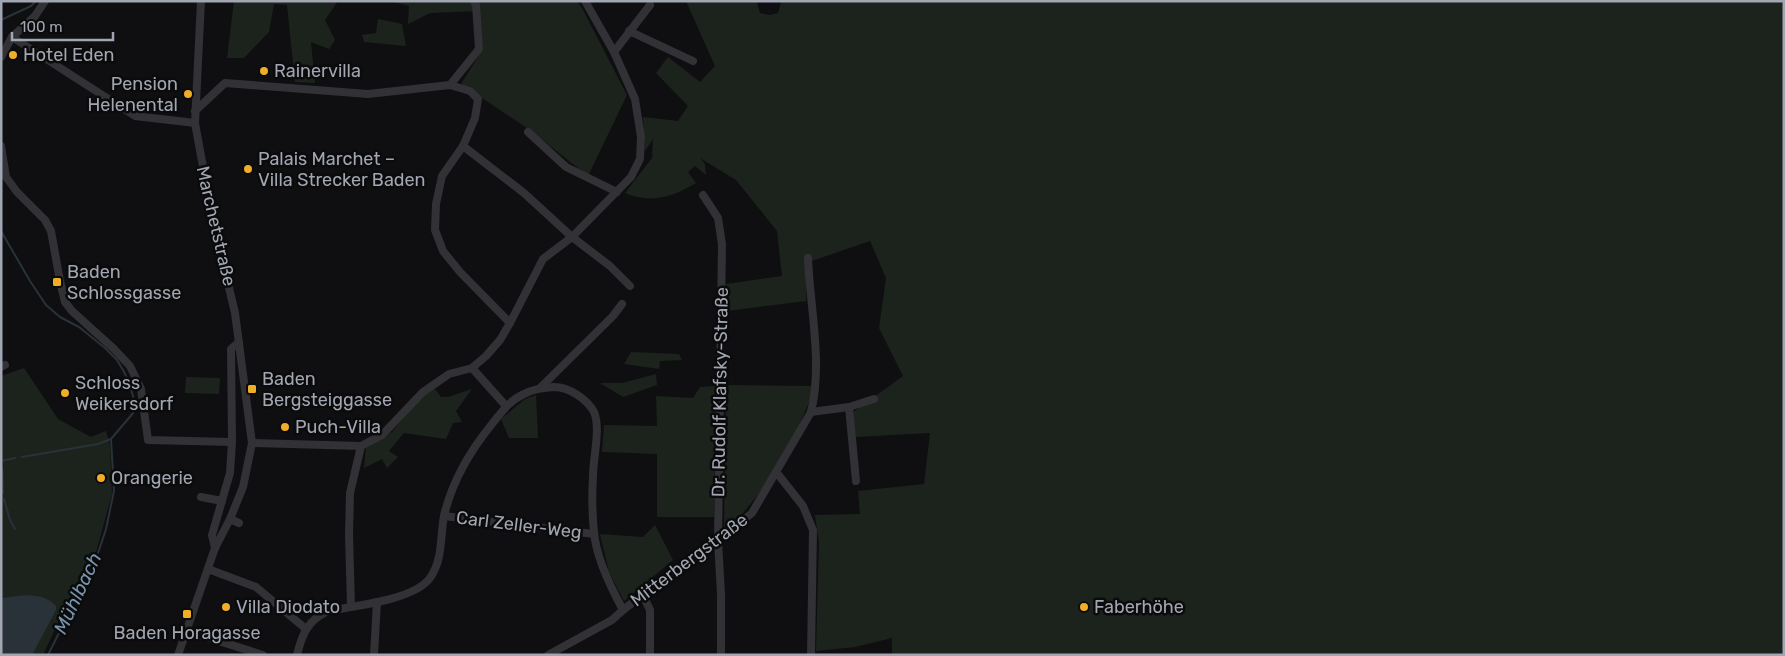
<svg xmlns="http://www.w3.org/2000/svg" width="1785" height="656" viewBox="0 0 1785 656" font-family="Rubik,sans-serif">
	<style>
		.green { fill: #1c231d }
		.water { fill: #293239 }
		.lines { fill: none; stroke-linecap: round; stroke-linejoin: round }
		.stream { stroke: #293239; stroke-width: 2 }
		.minor { stroke: #313136; stroke-width: 8 }
		.poi-dot { fill: #f0ae28; stroke: #0b0b0c; stroke-width: 2 }
		.labels { text-anchor: middle; stroke-width: 5; stroke-linejoin: round; paint-order: stroke }
		.poi-label { font-size: 18px; fill: #a1a6b2; stroke: #0b0b0c; text-anchor: start }
		.street-label { font-size: 18px; fill: #a1a6b2; stroke: #0b0b0c }
		.water-label { font-size: 19px; font-style: italic; fill: #7794ae; stroke: #0b0b0c }
	</style>
	<rect width="100%" height="100%" fill="#0f0f11"/>
	<!-- green -->
	<g class="green">
		<polygon points="234,1 338,1 325,20 335,40 329,49 311,42 315,83 295,82 287,5 274,4 269,32 244,58 227,58"/>
		<polygon points="390,1 577,1 582,8 627,95 588,176 530,130 461,84 483,49 479,11 430,13 408,24 409,6"/>
		<path d="M686,1H760L757,3L760,13L770,15L778,13L781,2L778,1H1784V655H892V638L855,647L816,651L819,543L815,515L860,514L858,491L924,484L930,433L856,437L852,413L903,376L879,328L886,278L870,241L806,263V301L727,311L726,284L782,276L777,231L736,180L700,158L705,164L706,175L695,166L688,172L696,183C672,197 652,204 625,193L652,158L653,139L645,151L643,117L678,121L688,106L656,73L668,57L700,82L715,66Z"/>
		<polygon points="378,19 402,24 406,46 364,42 362,35 376,33"/>
		<polygon points="631,352 679,354 682,360 660,361 659,369 624,364"/>
		<polygon points="24,368 58,419 91,437 106,431 110,445 112,494 95,556 77,583 43,655 1,655 1,376"/>
		<polygon points="656,374 657,385 623,397 600,383 622,383"/>
		<polygon points="186,377 220,378 219,394 185,393"/>
		<polygon points="729,385 813,386 810,400 798,428 761,491 729,530 724,527 726,386"/>
		<polygon points="716,386 714,517 657,517 657,454 602,452 604,425 657,426 656,396 693,398 700,387"/>
		<polygon points="434,388 441,397 448,397 472,389 456,411 462,422 453,423 446,439 404,433 389,451 398,457 387,468 382,459 364,468 366,447 392,432 422,395"/>
		<polygon points="536,395 538,438 509,438 501,419 525,399"/>
		<polygon points="655,525 673,560 624,601 609,572 600,534 643,537"/>
	</g>
	<!-- water -->
	<path class="water" d="M27,595C38,596 48,597 56,606V610L32,655H1V598Z"/>
	<g class="lines">
		<!-- stream -->
		<g class="stream">
			<polyline points="1,20 31,6 36,1"/>
			<polyline points="1,231 30,281 46,305 60,317 79,327 105,348 117,360 123,370 129,382 135,403 134,412 111,439 114,491 106,529 95,562 78,584 73,605 48,655"/>
			<polyline points="22,457 98,444 111,439"/>
			<polyline points="1,461 15,458"/>
			<path d="M1,465C4,473 2,483 3,493"/>
			<polyline points="4,499 10,520 15,529"/>
		</g>
		<!-- minor -->
		<g class="minor">
			<polyline points="629,31 693,61"/>
			<polyline points="12,37 135,116 195,123"/>
			<polyline points="614,52 650,5"/>
			<polyline points="1,57 12,37 35,16 45,1"/>
			<polyline points="450,85 479,49 476,5 474,1"/>
			<polyline points="195,111 225,83 368,94 450,85 470,91 478,99 475,118 463,146 442,176 436,204 435,230 443,251 460,272 510,323"/>
			<polyline points="528,132 566,167 617,192"/>
			<polyline points="1,146 6,177 17,192 45,220 51,231 60,281 65,302 72,311 113,348 130,366 141,389 148,440 232,442"/>
			<polyline points="463,146 524,193 572,237 610,266 630,286"/>
			<polyline points="703,195 718,218 722,244 718,541 721,594 721,655"/>
			<polyline points="1,367 5,365"/>
			<polyline points="472,368 506,406"/>
			<polyline points="540,388 613,316 622,304"/>
			<polyline points="849,407 856,481"/>
			<polyline points="811,412 849,407 874,399"/>
			<polyline points="252,443 361,446 382,435 423,392 449,374 472,368 486,356 500,340 510,323 543,259 572,237 631,177 640,159 641,137 635,99 614,52 585,1"/>
			<polyline points="777,473 803,506 813,530 811,655"/>
			<polyline points="201,497 222,501"/>
			<polyline points="444,516 594,534"/>
			<polyline points="230,519 239,523"/>
			<polyline points="215,548 212,535 230,473 232,442 231,349 239,342"/>
			<polyline points="208,569 256,587 306,629"/>
			<polyline points="643,595 650,610 650,655"/>
			<polyline points="351,607 349,534 350,493 361,446"/>
			<polyline points="187,631 263,655"/>
			<polyline points="178,655 215,548 230,519 243,487 252,443 235,313 212,216 195,123 201,1"/>
			<path d="M297,655C302,634 308,620 328,611C355,606 414,600 430,578C443,560 440,537 444,516C452,481 470,451 492,424C501,413 509,401 522,395C532,389 543,388 554,387C569,387 587,399 594,412C601,428 593,458 593,476C592,494 592,514 594,532C596,557 611,588 623,610"/>
			<polyline points="374,655 377,602"/>
			<path d="M548,655L612,620L623,610L674,571L718,541L752,513L811,412C823,363 810,308 808,258"/>
		</g>
	</g>
	<!-- markers -->
	<g class="poi-dot">
		<circle cx="13" cy="55" r="5"/>
		<circle cx="264" cy="71" r="5"/>
		<circle cx="188" cy="94" r="5"/>
		<circle cx="248" cy="169" r="5"/>
		<rect x="52" y="277" width="10" height="10" rx="2.5"/>
		<rect x="247" y="384" width="10" height="10" rx="2.5"/>
		<circle cx="65" cy="393" r="5"/>
		<circle cx="285" cy="427" r="5"/>
		<circle cx="101" cy="478" r="5"/>
		<circle cx="226" cy="607" r="5"/>
		<circle cx="1084" cy="607" r="5"/>
		<rect x="182" y="609" width="10" height="10" rx="2.5"/>
	</g>
	<g class="labels">
		<!-- poi labels -->
		<g class="poi-label">
			<text x="23" y="61">Hotel Eden</text>
			<text x="274" y="77">Rainervilla</text>
			<text x="178" y="90" text-anchor="end">Pension<tspan x="178" dy="21">Helenental</tspan></text>
			<text x="258" y="165">Palais Marchet –<tspan x="258" dy="21">Villa Strecker Baden</tspan></text>
			<text x="67" y="278">Baden<tspan x="67" dy="21">Schlossgasse</tspan></text>
			<text x="262" y="385">Baden<tspan x="262" dy="21">Bergsteiggasse</tspan></text>
			<text x="75" y="389">Schloss<tspan x="75" dy="21">Weikersdorf</tspan></text>
			<text x="295" y="433">Puch-Villa</text>
			<text x="111" y="484">Orangerie</text>
			<text x="236" y="613">Villa Diodato</text>
			<text x="1094" y="613">Faberhöhe</text>
			<text x="187" y="639" text-anchor="middle">Baden Horagasse</text>
		</g>
		<!-- street labels -->
		<g class="street-label">
			<text transform="translate(216 226) rotate(77)" y="6">Marchetstraße</text>
			<text transform="translate(720 392) rotate(-89)" y="6">Dr. Rudolf Klafsky-Straße</text>
			<text transform="translate(519 525) rotate(7)" y="6">Carl Zeller-Weg</text>
			<text transform="translate(689 560) rotate(-37)" y="6">Mitterbergstraße</text>
		</g>
		<!-- water labels -->
		<g class="water-label">
			<text transform="translate(77 593) rotate(-65)" y="7">Mühlbach</text>
		</g>
	</g>
	<!-- border -->
	<rect width="1785" height="656" fill="none" stroke="#a1a6b2" stroke-width="5"/>
	<!-- scale -->
	<path d="M12 32v8h101v-8" fill="none" stroke="#a1a6b2" stroke-width="2.5"/>
	<text x="20" y="32" font-size="15" fill="#a1a6b2" stroke="#0b0b0c" stroke-width="4" paint-order="stroke">100 m</text>
</svg>
